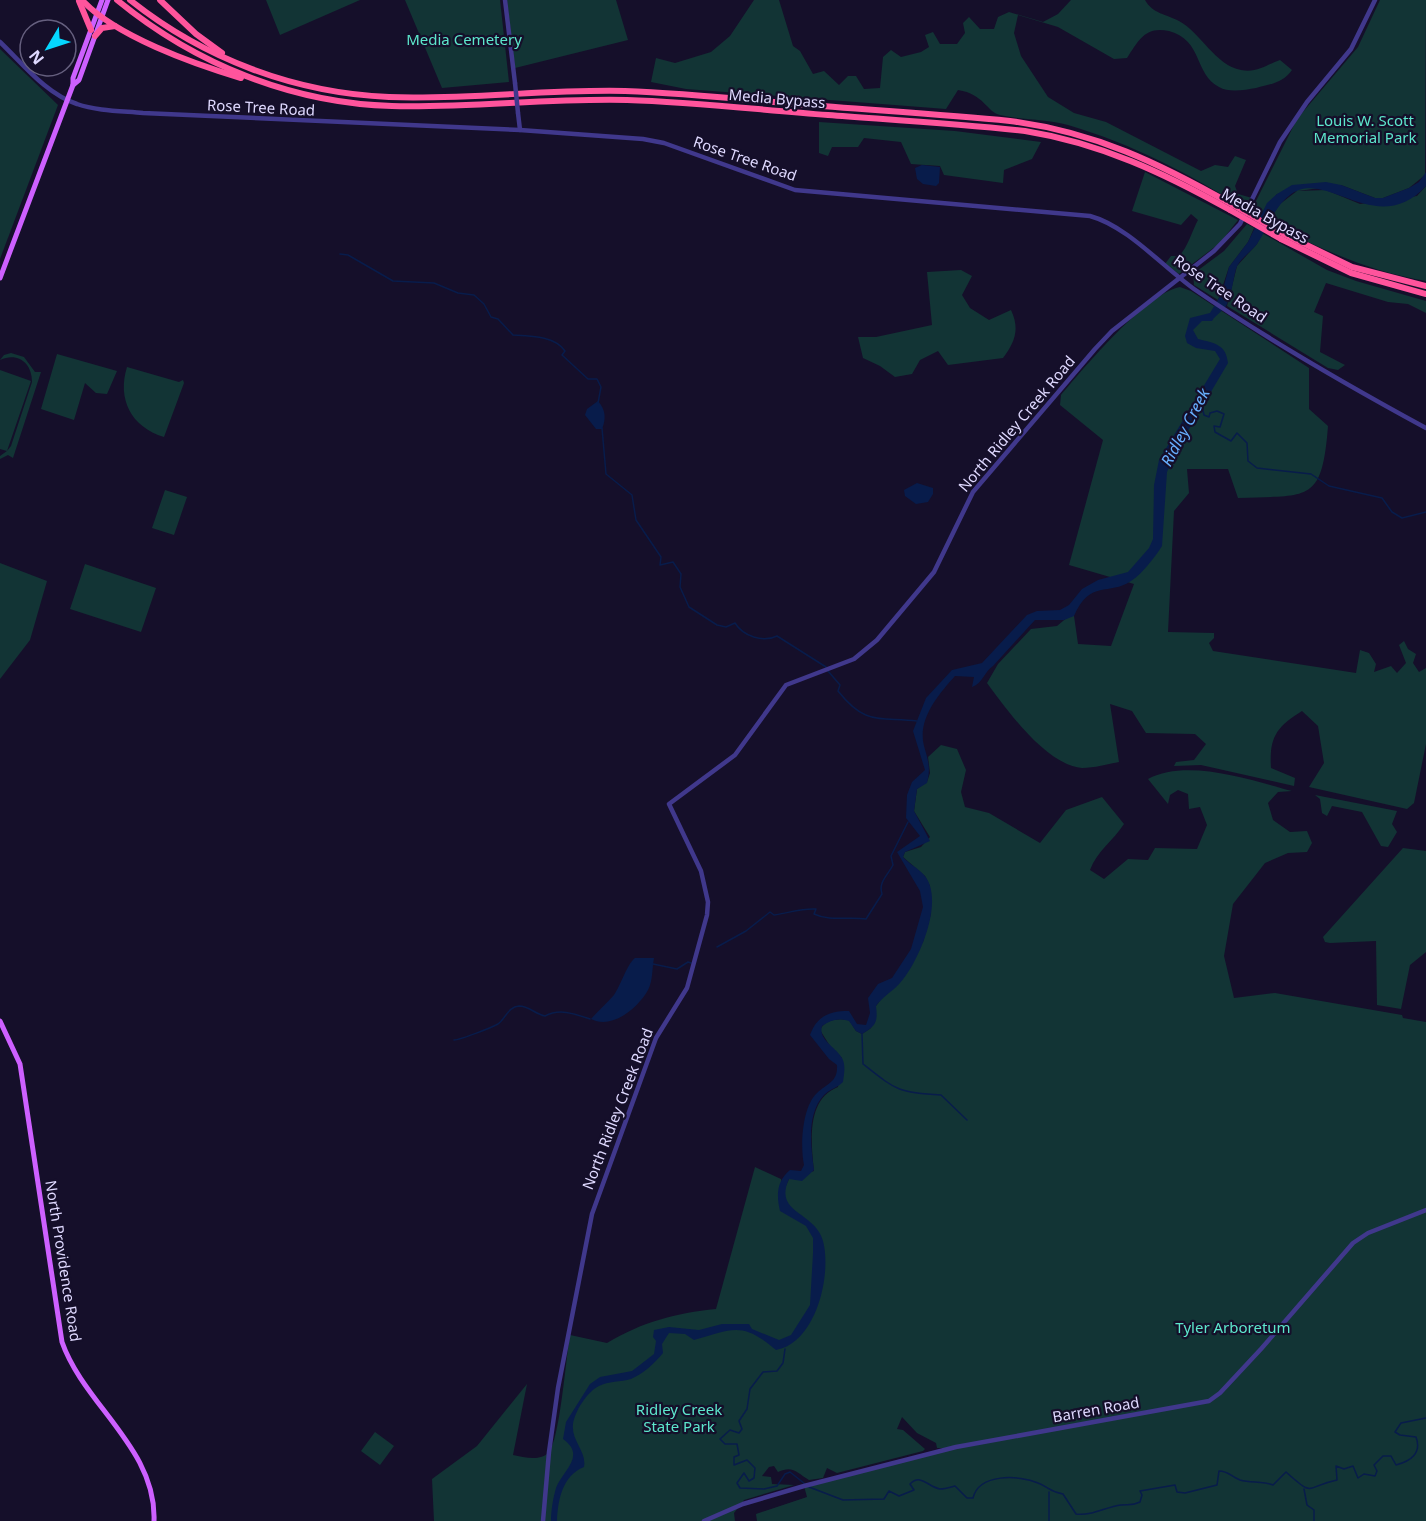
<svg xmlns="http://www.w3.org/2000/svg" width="1426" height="1521" viewBox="0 0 1426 1521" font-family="'Noto Sans',sans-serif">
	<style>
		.green { fill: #123435 }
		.water { fill: #081c4b }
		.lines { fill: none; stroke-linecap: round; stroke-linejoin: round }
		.stream { stroke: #081c4b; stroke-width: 1.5 }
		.minor { stroke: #40388c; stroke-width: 4.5 }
		.major { stroke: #cd60ff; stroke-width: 5 }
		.highway { stroke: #ff549c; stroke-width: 6 }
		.minor-bridge { stroke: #40388c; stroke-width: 4.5 }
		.highway-bridge { stroke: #ff549c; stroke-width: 6 }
		.labels { text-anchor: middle; stroke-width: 4.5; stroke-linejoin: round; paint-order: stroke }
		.park-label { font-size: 15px; fill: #5de7cc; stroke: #150f2a }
		.street-label { font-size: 15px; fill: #dfd9ff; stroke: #150f2a }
		.water-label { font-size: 16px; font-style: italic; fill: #67afff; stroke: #150f2a }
	</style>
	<rect width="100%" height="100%" fill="#150f2a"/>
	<!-- green -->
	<g class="green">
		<polygon points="266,0 360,0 280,35"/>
		<polygon points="405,0 500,0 509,82 442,88"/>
		<polygon points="507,0 616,0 628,40 515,68"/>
		<path d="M754,0H779L793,46L800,51L813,74L824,71L839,85L848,76H856L864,89L880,88L883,57L891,50L901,57L921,52L929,47L925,35L933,32L940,44H957L965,33L963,23L969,17L980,29H994L998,17L1009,12L1043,22L1058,14L1071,0H1145C1153,14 1166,14 1179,21C1201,33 1215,65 1241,70C1257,73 1266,65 1280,60L1292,70C1283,83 1271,84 1256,88C1245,90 1229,93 1219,87C1194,74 1203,40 1169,31C1145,26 1139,40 1127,58L1114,59L1058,27L1018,15L1014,33L1021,56L1048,97L1074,113L1106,122L1201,171L1215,165L1228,167L1235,156L1246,160L1235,186L1238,194L1252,198L1246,209C1189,174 1133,144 1068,125C1046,119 1022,120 1000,115C987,112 984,94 958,90L946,109L686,89L651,82L656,58L675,63L711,52L730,36Z"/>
		<polygon points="1380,0 1426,0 1425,175 1409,188 1383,198 1375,198 1341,185 1277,194 1259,216 1251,211 1297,119 1358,47"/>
		<polygon points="0,49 58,105 0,259"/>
		<polygon points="819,122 955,131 1041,142 1032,159 1004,170 1003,183 944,175 940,166 911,164 901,142 864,138 858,147 832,147 828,156 819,153"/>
		<path d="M1145,172L1238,220L1220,243L1179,274L1165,264L1171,256H1179C1188,247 1192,231 1198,220L1191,214L1181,225L1132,211Z"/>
		<path d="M1426,186V281C1368,271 1320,249 1268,222L1280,204L1297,191L1326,190L1360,204L1417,196Z"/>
		<polygon points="1247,224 1254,228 1248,242 1229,267 1218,300 1194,285 1193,274 1224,251"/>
		<polygon points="1262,233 1327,270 1356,281 1426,301 1426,313 1408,304 1388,302 1326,283 1314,312 1323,316 1320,352 1345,365 1338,370 1328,368 1227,306 1237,266 1257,244"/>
		<path d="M961,270L972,276L962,295L970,308L989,320L1011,310C1020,329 1015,342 1003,358L948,365L938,351L920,360L912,374L895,377L880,366L863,358L858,337H876L932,325L927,272Z"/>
		<path d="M1180,287L1191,291L1309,368V409L1328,426C1322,504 1309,495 1238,498L1228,469H1187L1189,493L1174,511L1168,632L1214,633V638L1209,643L1213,651L1356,673L1360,650L1369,653L1376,664L1374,672L1391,666L1397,673L1406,663L1399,645L1404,641L1408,649L1416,654L1413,663L1419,672L1426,668V744L1414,803L1407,809L1309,787L1324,763L1318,726L1302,711C1276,727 1269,738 1271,768L1295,778L1294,786L1201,765L1174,766L1176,762L1194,760L1206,744L1195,734L1146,733L1132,711L1110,704L1119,762C1108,764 1094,768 1082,768C1046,765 1007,710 987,683L998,664L1031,629L1057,626L1069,616H1074L1078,644L1111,646L1134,584L1069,565L1103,440L1060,405L1061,395C1084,368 1146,293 1180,287Z"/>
		<path d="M11,353L24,357L35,372H41L13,458L8,455L0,459V456L7,451L0,449V370L31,381L7,451L11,446L32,382C32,363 18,352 0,360L4,355Z"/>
		<polygon points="57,354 117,371 107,394 96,393 85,383 74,420 41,409"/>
		<path d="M127,367L179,382L183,380L184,383L164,437C131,427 117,399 127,367Z"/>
		<polygon points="165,490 187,497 174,535 152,528"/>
		<polygon points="0,563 47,581 30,640 0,679"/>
		<polygon points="85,564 156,588 141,632 70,609"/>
		<path d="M941,745L957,749L966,770L961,792L965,807L989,813L1040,843L1066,810L1102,797L1124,824C1113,841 1097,851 1090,870L1104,879L1128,859L1148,860L1155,848L1197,849L1207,825L1200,807L1189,809L1188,794L1178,790L1170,795L1168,804L1148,779C1187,758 1251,780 1292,791L1278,792L1268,803L1273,820L1290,832L1307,831L1312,843L1307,852L1288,853L1265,863L1233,904L1224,956L1234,998L1275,993L1402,1015L1403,1018L1426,1022V1521H757L756,1514L807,1497L804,1486L942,1451V1448H937L936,1443L917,1433L902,1417L897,1429L903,1430L925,1449L923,1451L837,1473L827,1468L823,1478L809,1480C797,1473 793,1465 778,1472L774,1466L769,1467L762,1476L771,1477L772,1484L794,1485L744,1500L734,1513L735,1521H434L432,1479L477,1446L527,1384L513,1455C524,1457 540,1462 549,1452C560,1438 566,1357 570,1335L607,1343C642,1322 676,1313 716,1309L755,1167L781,1179L785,1200V1188L789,1179L814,1171C811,1143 806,1099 838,1087L842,1058L830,1046L820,1030C825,1019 838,1018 849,1020L856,1031L862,1034L871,1028L876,1006L923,942L931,914L930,886L925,876L903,857L905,852L921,847L930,837L914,811L917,789L927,782L930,773L928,757Z"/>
		<polygon points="1315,795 1397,811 1392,824 1397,832 1388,847 1381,846 1362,812 1332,806 1327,816 1322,813 1320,799"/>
		<polygon points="1403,848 1426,851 1426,952 1410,965 1401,1009 1377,1005 1376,941 1330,943 1325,942 1323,937"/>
		<polygon points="375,1432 394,1446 380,1465 361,1451"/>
	</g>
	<!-- water -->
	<g class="water">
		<polygon points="922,165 940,167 939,183 936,186 923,184 917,179 915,168"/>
		<path d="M1426,172V186C1376,240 1326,167 1290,195C1273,208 1268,228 1257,244C1251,252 1239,259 1236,269C1233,280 1232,293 1227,304C1224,311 1216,314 1212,321H1202L1193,330L1198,339C1214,343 1226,344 1228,363L1179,446L1167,472L1162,546C1155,557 1142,574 1131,581C1109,596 1090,579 1074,616L1064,620H1035L993,666C984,672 983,683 972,687L974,677L955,676C939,694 917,719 924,746C928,760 931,768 927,783L917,789L914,811L930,841L905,852L903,857C909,864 918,868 924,875C946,900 918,963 900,983C892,992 882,997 876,1006C878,1022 876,1026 862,1034L856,1031L849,1021C837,1018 831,1020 822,1026C818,1040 836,1047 842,1058C846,1065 844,1074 843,1082C837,1088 830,1089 824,1095C806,1114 811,1147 814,1170L802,1181L789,1179C773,1214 815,1211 823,1241C832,1275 816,1343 776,1350C742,1321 733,1329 694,1340L685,1334L669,1333L662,1344L663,1353C655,1363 643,1374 631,1379C621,1382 608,1381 599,1386C587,1392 575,1411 573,1424C571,1441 587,1451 584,1467C562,1476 558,1500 557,1521H551C551,1511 553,1498 556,1488C562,1471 587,1456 563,1439L566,1422L590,1384L600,1377L632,1371L654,1354L656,1341L653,1337L654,1330L669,1327L699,1330L722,1324H749L752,1329L779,1340L791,1335L810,1305L813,1253V1238L806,1226L780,1211C776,1194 777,1181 790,1170L801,1171L804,1165C800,1146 802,1107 817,1093C828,1083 838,1082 837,1065L829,1059L810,1035C817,1016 829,1011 849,1011L857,1024L866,1025L870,1013L868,998L878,984L892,978L911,949L923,907L920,891L897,852L920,836L906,818L907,795L912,782L925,770L913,731L926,698L952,670L982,663L1027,615L1037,611L1060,610L1069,605L1082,589L1098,580L1128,572L1149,548L1153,539L1154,485L1159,460L1220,359L1215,351L1196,348L1187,343L1185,336L1190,318L1210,313L1222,293L1229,267L1248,242L1267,203L1277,194L1292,185L1326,182L1341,185L1375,198H1383L1409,188L1419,182Z"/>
		<path d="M598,401C606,410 606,419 602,429H596L585,415L587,409Z"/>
		<polygon points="917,483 933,488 933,494 928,502 916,504 905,496 904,490"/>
		<path d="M635,958H654C652,968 653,981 648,990C638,1008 612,1030 591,1019C598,1011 607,1003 614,995C621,985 627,964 635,958Z"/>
	</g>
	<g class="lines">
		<!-- stream -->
		<g class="stream">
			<path d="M340,254L348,255L393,281L434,283L458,293L474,295L484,304L491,317L498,319L513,335C531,336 555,336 565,351L562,355L588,379H597L601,387L598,403"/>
			<polyline points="1202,406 1204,415 1209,417 1210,413 1217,411 1224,414 1220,427 1214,426 1215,432 1231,441 1237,433 1247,443 1248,461 1257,468 1311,474 1329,486 1382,498 1392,512 1402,518 1426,512"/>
			<path d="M602,428L606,474L632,495L636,520L661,557L660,565L673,562L681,574L680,587L689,607L717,625L726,627L735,623C743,636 763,643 777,636L826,667"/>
			<path d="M828,671L840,685L838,691C865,725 877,717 917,721"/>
			<path d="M717,947L746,931L770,912L774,915C789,913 801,908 816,909L814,914C831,922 848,916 866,919L882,894C878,882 888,875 893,865L891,856L908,822"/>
			<polyline points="653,964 677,969 688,962 691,963"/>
			<path d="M862,1034L863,1064C896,1090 898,1093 941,1095L967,1120"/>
			<path d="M454,1040C460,1040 493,1027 498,1024C506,1018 508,1007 519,1006C529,1006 535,1014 545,1016C560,1008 575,1014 590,1019"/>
			<polyline points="785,1349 783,1363 777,1371 763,1372 750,1389 747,1409 739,1421 742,1429 739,1433 730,1430 720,1439 725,1444 737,1444 739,1455 734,1457 734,1465 747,1460 755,1468 754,1478 749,1481 744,1473 737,1483 740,1488 764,1489 777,1486 785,1474 790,1472 805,1484"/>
			<path d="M809,1487L843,1500L884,1499L889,1491L899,1496L914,1490L910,1484C921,1473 928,1487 940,1489C945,1489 951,1487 955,1486L967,1498H973C979,1473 1019,1475 1038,1483C1049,1487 1048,1491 1063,1494L1076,1514C1093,1516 1105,1507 1121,1505C1129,1504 1132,1506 1140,1502L1142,1495L1140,1491L1175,1485L1177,1492L1185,1493L1217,1485L1219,1471C1229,1471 1231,1477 1240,1480C1251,1483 1263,1481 1273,1485L1286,1472C1315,1498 1304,1487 1337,1480L1336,1466L1344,1469L1353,1466L1358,1478L1364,1474L1375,1476L1377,1471L1374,1465L1383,1456H1391L1396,1465C1411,1461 1422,1453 1416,1437L1400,1435L1395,1432L1401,1423L1426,1418"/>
			<polyline points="1304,1489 1307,1505 1314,1510 1314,1521"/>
			<polyline points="1049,1492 1049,1521"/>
		</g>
		<!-- minor -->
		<g class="minor">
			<polyline points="505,0 515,83"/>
			<path d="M0,42C23,64 46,94 77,104C97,111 121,111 143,113L520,130L643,139L664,143L795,190L1090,216C1127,226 1162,266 1194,289C1268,340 1347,385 1426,428"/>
			<polyline points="518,113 520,130"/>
			<polyline points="543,1521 549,1452 558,1388 592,1214 656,1038 687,988 707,915 708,902 701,871 669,804 735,755 786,685 854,659 877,640 934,572 973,492 1095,349 1112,331 1214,251 1240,224 1280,142 1307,102 1351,49 1375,0"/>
			<polyline points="704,1521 743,1504 804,1486 956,1447 1209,1401 1220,1393 1261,1349 1353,1243 1368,1233 1426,1210"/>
		</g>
		<!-- major -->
		<g class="major">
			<polyline points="73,85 79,80 108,0"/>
			<polyline points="0,278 73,85 73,78 102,0"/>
			<path d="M0,1021L20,1064L62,1342C84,1405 157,1449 154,1521"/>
		</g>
		<!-- highway -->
		<g class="highway">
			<path d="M82,0C115,36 194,64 241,78"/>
			<path d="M117,0C195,64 291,103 392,106C470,108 549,98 627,100C694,102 761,110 828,115C894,120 960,124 1025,131C1100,143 1164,173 1230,210"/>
			<path d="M130,0C204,59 295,93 389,97C468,100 547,89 625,91C683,93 740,99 797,104C868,110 939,114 1010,121C1095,132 1159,163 1233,205"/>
			<polyline points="160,0 196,34 222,53"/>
			<polyline points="79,1 91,30"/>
			<polyline points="95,36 102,28 115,26"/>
			<polyline points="1284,234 1352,267 1426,286"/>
			<polyline points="1281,239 1351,273 1426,294"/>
		</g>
		<!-- minor-bridge -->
		<polyline class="minor-bridge" points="515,83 518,113"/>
		<!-- highway-bridge -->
		<g class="highway-bridge">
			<polyline points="1233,205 1284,234"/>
			<polyline points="1230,210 1281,239"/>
		</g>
	</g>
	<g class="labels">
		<!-- park labels -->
		<g class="park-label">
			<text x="464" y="45">Media Cemetery</text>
			<text x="1365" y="126">Louis W. Scott<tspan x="1365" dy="17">Memorial Park</tspan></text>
			<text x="1233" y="1333">Tyler Arboretum</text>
			<text x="679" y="1415">Ridley Creek<tspan x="679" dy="17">State Park</tspan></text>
		</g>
		<!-- street labels -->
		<g class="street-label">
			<text transform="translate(777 99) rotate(5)" y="5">Media Bypass</text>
			<text transform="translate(261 108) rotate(3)" y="5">Rose Tree Road</text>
			<text transform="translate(745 159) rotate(19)" y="5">Rose Tree Road</text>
			<text transform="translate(1265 216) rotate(29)" y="5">Media Bypass</text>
			<text transform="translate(1220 289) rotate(34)" y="5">Rose Tree Road</text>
			<text transform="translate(1017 424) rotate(-50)" y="5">North Ridley Creek Road</text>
			<text transform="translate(618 1109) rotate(-69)" y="5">North Ridley Creek Road</text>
			<text transform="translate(63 1261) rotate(81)" y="5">North Providence Road</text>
			<text transform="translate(1096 1410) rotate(-10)" y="5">Barren Road</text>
		</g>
		<!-- water labels -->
		<g class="water-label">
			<text transform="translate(1185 427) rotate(-62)" y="6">Ridley Creek</text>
		</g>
	</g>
	<!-- north arrow -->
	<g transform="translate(48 48) rotate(231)"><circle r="28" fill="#150f2a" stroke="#66607f" stroke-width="1.5"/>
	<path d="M0-4.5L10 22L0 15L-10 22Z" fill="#05d7ff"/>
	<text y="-9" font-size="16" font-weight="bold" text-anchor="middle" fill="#dfd9ff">N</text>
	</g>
</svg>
